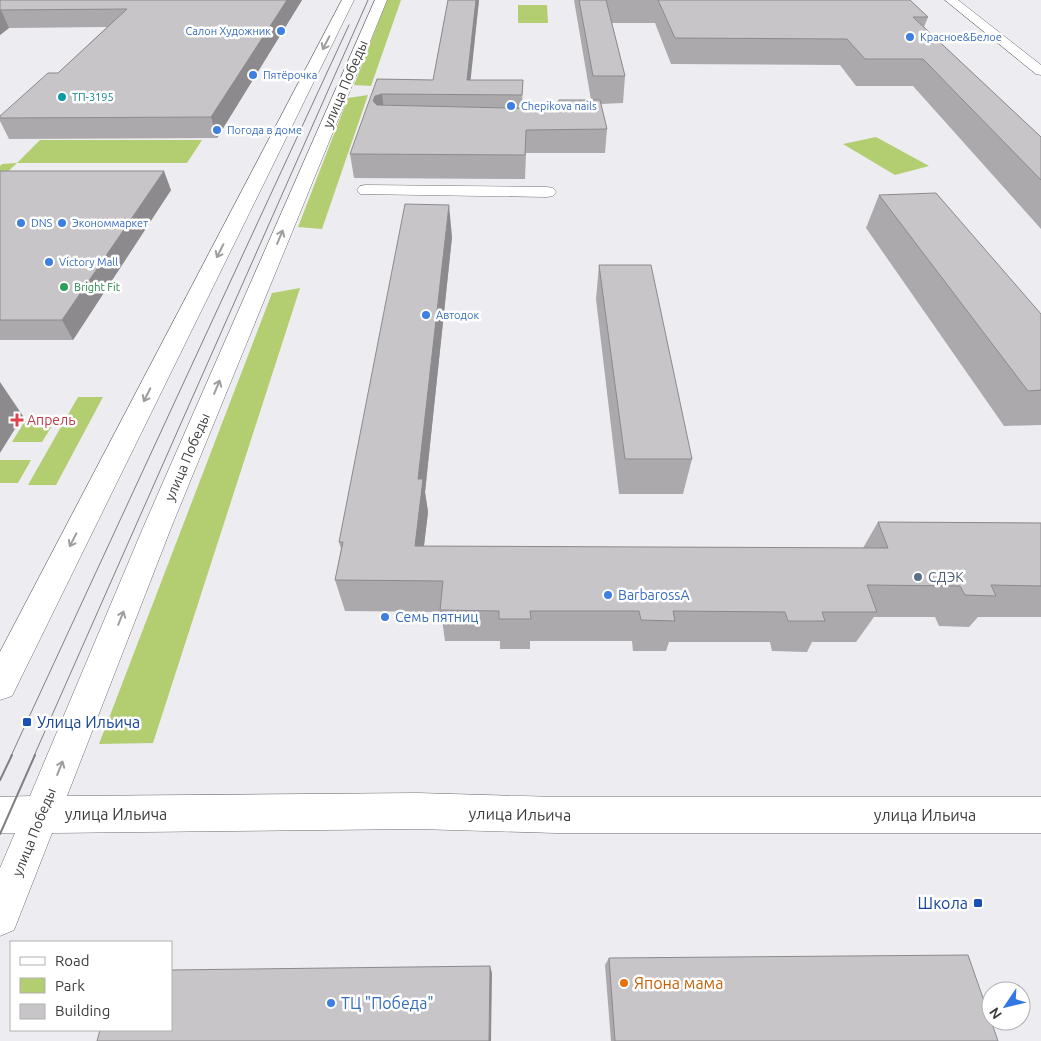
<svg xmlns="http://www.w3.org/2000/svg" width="1041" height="1041" viewBox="0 0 1041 1041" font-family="Ubuntu,sans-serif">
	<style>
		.green { fill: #b2ce71 }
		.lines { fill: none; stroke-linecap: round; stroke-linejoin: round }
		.street-casing { stroke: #6f6f72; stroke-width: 1 }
		.secondary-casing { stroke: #6f6f72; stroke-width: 1 }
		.street { fill: #fff; fill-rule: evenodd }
		.secondary { fill: #fff; fill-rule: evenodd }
		.tram-far1 { stroke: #807f81; stroke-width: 1 }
		.tram { stroke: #807f81; stroke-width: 2 }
		.wall { fill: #aca9ac }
		.shaded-wall { fill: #8c8a8c }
		.building { fill: #c8c5c8; stroke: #8c8a8c }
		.oneway { stroke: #9e9e9e }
		.shop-dot { fill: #3f7fe0; stroke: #fff; stroke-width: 2 }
		.culture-dot { fill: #0f9aa8; stroke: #fff; stroke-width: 2 }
		.leisure-dot { fill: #2e9e5b; stroke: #fff; stroke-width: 2 }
		.health-dot { fill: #e0444e; stroke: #fff; stroke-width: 2 }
		.service-dot { fill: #5c6f8a; stroke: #fff; stroke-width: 2 }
		.transit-dot { fill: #1a4fb4; stroke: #fff; stroke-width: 2 }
		.food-dot { fill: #e8710a; stroke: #fff; stroke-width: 2 }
		.labels { text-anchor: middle; stroke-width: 5; stroke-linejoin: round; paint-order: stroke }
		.far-shop-label { font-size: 11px; fill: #366cbe; stroke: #fff; text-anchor: start }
		.far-culture-label { font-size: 11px; fill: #0d838f; stroke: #fff; text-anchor: start }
		.far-leisure-label { font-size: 11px; fill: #27864d; stroke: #fff; text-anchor: start }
		.street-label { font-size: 14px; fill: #3c3c3d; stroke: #fff }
		.health-label { font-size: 14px; fill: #be3a42; stroke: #fff; text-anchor: start }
		.service-label { font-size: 14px; fill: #4e5e75; stroke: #fff; text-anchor: start }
		.shop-label { font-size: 14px; fill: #366cbe; stroke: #fff; text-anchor: start }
		.near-transit-label { font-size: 16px; fill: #164399; stroke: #fff; text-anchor: start }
		.near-street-label { font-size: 16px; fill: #3c3c3d; stroke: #fff }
		.near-food-label { font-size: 16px; fill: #c56008; stroke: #fff; text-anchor: start }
		.near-shop-label { font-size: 16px; fill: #366cbe; stroke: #fff; text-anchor: start }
	</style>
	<rect width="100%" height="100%" fill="#edecf0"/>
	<!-- green -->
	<g class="green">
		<polygon points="387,0 401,0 371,86 354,85"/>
		<polygon points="518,5 547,5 548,23 518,23"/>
		<polygon points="368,95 322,229 298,227 348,98"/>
		<polygon points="876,137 929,166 895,175 843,144"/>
		<polygon points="40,140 202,140 187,163 17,163 0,179 0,166 2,164 17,163"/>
		<polygon points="300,288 153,743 99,744 272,293"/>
		<polygon points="78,397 103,397 56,485 28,485"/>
		<polygon points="25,421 55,421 42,442 12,442"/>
		<polygon points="0,460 31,460 18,483 0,483"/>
	</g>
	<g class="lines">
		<defs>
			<g id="street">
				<polygon points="945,0 958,0 1041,65 1041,75 1036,74"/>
				<polygon points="366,185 547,187 553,188 556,192 553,196 547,197 360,194 357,190 360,186"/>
			</g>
			<g id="secondary">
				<polygon points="342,0 354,0 12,696 0,700 0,652"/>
				<polygon points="375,0 387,0 171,528 67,796 417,793 556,797 1041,797 1041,833 556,833 417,829 52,833 14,930 0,936 0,868 15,833 0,833 0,797 30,796 143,528"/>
			</g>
		</defs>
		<!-- street casing -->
		<use href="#street" class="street-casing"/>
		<!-- secondary casing -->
		<use href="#secondary" class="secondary-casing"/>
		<!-- street -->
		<use href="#street" class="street"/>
		<!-- secondary -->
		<use href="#secondary" class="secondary"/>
		<!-- tram-far1 -->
		<g class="tram-far1">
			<polyline points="11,756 349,25"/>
			<polyline points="34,756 368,0"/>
		</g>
		<!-- tram -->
		<g class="tram">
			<polyline points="0,780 12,755"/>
			<polyline points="0,834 35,755"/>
		</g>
	</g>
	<!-- wall -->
	<g class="wall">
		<polygon points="0,0 302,0 217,138 9,139 0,121 0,118 58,73 107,27 9,28 0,35"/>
		<polygon points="448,0 479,0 470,80 523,80 522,108 550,109 591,100 574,0 910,0 928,17 924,27 1041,137 1041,229 913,86 856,86 840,65 671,64 655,23 612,23 625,76 623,103 601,104 607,129 605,153 526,153 525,179 354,178 350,154 377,79 433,80"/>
		<polygon points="0,171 171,190 73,340 0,340"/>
		<polygon points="879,195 1041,314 1041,425 1004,426 866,228"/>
		<polygon points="452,237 425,492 428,512 424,546 863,548 878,522 1041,523 1041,617 978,617 969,627 939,626 935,617 874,617 856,642 812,642 807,652 772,651 770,642 669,642 666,651 633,651 632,641 530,641 530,649 500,649 500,641 445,641 441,612 345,611 335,580 341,549 339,542"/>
		<polygon points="599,265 692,459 683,494 619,494 596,299"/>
		<polygon points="609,958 998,1041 611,1041 605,965"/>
	</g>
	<!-- shaded-wall -->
	<g class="shaded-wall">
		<polygon points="287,0 302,0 217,138 211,117"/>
		<polygon points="476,0 479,0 469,95 467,80"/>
		<polygon points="0,10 1,10 9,28 0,35"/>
		<polygon points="382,94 385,117 373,101 375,96"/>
		<polygon points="164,171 171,190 73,340 62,320"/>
		<polygon points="449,205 452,237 425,492 428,512 420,578 415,546 418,479"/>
		<polygon points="0,382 23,416 0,453"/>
		<polygon points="490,966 492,973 491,1041 489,1041"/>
	</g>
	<!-- building -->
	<g class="building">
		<polygon points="0,0 287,0 211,117 0,118 0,116 48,73 58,73 127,9 0,10"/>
		<polygon points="448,0 476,0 467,80 523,80 522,95 382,94 375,96 373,101 377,105 550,109 556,106 559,100 600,100 607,129 526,130 525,155 350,154 377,79 433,80"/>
		<polygon points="579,0 606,0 625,76 593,76"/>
		<polygon points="658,0 910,0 928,17 913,17 1041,137 1041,180 923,59 865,59 847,39 675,38"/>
		<polygon points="0,171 164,171 62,320 0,320"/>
		<polygon points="936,193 1041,314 1041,390 1028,391 879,195"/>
		<polygon points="405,204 449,205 418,479 423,479 415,546 888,548 878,522 1041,523 1041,586 991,585 996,596 965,595 960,586 867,585 877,612 822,612 825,621 788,621 785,612 673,611 675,621 641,620 639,611 530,611 531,619 499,619 499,611 440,610 443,581 335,580 343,542 339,542"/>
		<polygon points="599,265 651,265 692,459 625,459"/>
		<polygon points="968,955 998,1041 615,1041 609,958"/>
		<polygon points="490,966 489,1041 97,1041 100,1030 171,1030 171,970"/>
	</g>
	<!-- one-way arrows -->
	<defs><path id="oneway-shaft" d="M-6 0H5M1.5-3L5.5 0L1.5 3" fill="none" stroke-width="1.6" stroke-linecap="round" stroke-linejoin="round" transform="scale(1.25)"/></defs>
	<g class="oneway">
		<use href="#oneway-shaft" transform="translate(326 43) rotate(117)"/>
		<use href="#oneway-shaft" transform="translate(280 237) rotate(-67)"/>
		<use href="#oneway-shaft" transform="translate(220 251) rotate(117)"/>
		<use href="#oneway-shaft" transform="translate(217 387) rotate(-67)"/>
		<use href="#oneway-shaft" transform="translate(147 395) rotate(117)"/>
		<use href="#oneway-shaft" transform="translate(73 540) rotate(117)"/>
		<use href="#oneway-shaft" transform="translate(121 618) rotate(-68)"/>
		<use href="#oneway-shaft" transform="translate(60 768) rotate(-68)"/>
	</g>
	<!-- markers -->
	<g class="shop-dot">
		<circle cx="281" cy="31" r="5"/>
		<circle cx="910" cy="37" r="5"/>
		<circle cx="253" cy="75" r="5"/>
		<circle cx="511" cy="106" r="5"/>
		<circle cx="217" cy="130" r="5"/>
		<circle cx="21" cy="223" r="5"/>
		<circle cx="62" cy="223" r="5"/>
		<circle cx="49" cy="262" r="5"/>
		<circle cx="426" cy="315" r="5"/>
		<circle cx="608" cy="595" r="5"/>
		<circle cx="385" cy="617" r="5"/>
		<circle cx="331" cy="1003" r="5"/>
	</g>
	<circle class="culture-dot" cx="62" cy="97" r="5"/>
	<circle class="leisure-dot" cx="64" cy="287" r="5"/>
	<path class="health-dot" d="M14.5 412.5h5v5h5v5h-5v5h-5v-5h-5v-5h5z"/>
	<circle class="service-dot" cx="918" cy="577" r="5"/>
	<g class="transit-dot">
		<rect x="22" y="717" width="10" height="10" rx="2.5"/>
		<rect x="973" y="898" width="10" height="10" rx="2.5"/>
	</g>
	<circle class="food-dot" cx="624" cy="983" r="5"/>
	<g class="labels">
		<!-- far-shop labels -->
		<g class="far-shop-label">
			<text x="271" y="35" text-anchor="end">Салон Художник</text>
			<text x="920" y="41">Красное&amp;Белое</text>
			<text x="263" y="79">Пятёрочка</text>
			<text x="521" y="110">Chepikova nails</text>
			<text x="227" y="134">Погода в доме</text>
			<text x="31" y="227">DNS</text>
			<text x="72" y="227">Экономмаркет</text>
			<text x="59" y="266">Victory Mall</text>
			<text x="436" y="319">Автодок</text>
		</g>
		<!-- far-culture labels -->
		<g class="far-culture-label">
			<text x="72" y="101">ТП-3195</text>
		</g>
		<!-- far-leisure labels -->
		<g class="far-leisure-label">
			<text x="74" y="291">Bright Fit</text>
		</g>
		<!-- street labels -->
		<g class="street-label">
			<text transform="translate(345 84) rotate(-67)" y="5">улица Победы</text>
			<text transform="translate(187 457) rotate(-67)" y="5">улица Победы</text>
			<text transform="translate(34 832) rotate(-68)" y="5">улица Победы</text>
		</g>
		<!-- health labels -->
		<g class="health-label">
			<text x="27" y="425">Апрель</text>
		</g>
		<!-- service labels -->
		<g class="service-label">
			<text x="928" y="582">СДЭК</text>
		</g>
		<!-- shop labels -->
		<g class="shop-label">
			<text x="618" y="600">BarbarossA</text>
			<text x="395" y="622">Семь пятниц</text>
		</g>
		<!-- near-transit labels -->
		<g class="near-transit-label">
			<text x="37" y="728">Улица Ильича</text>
			<text x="968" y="909" text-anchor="end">Школа</text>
		</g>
		<!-- near-street labels -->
		<g class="near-street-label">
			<text x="116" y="820">улица Ильича</text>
			<text transform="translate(520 814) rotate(1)" y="6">улица Ильича</text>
			<text x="925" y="821">улица Ильича</text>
		</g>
		<!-- near-food labels -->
		<g class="near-food-label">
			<text x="634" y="989">Япона мама</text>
		</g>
		<!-- near-shop labels -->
		<g class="near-shop-label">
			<text x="341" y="1009">ТЦ "Победа"</text>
		</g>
	</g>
	<!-- legend -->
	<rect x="10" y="941" width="162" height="90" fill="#ffffff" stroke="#b1b1b1"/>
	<rect x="20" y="957" width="25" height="8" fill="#ffffff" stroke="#b1b1b1"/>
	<text x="55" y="966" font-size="15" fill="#3c3c3d">Road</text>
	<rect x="20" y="978" width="25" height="15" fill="#b2ce71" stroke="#b1b1b1"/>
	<text x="55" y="991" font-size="15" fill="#3c3c3d">Park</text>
	<rect x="20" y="1004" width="25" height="15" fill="#c8c5c8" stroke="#b1b1b1"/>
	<text x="55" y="1016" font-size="15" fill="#3c3c3d">Building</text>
	<!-- north arrow -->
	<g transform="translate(1006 1006) rotate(235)"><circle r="24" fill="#ffffff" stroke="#b1b1b1"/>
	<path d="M0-4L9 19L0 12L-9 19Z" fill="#3178e5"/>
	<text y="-8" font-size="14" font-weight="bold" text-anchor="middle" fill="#3c3c3d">N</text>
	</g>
</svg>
